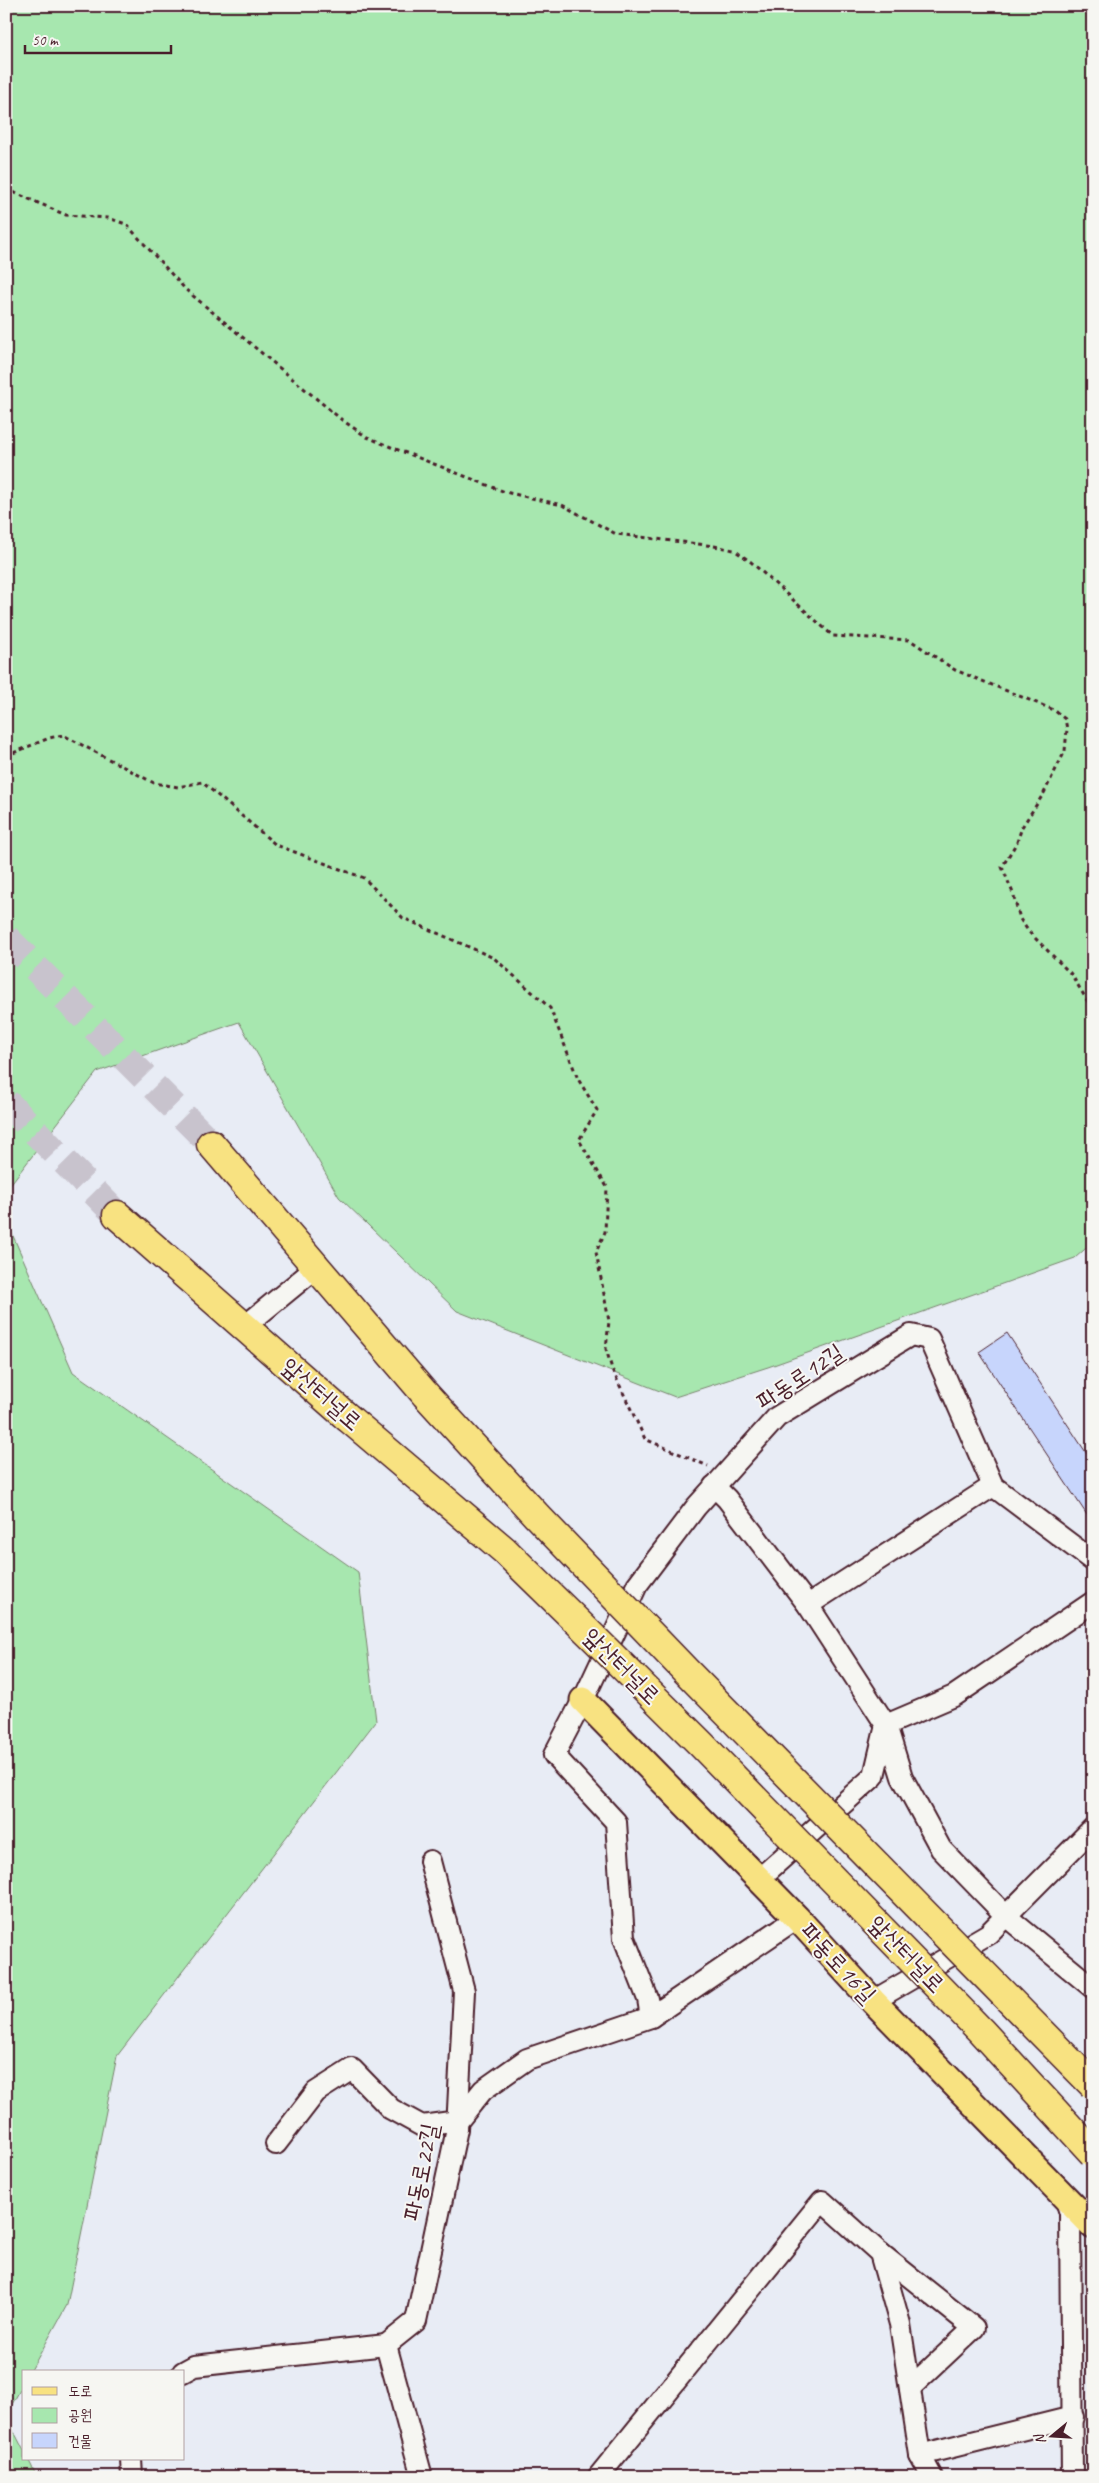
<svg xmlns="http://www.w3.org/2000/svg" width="1099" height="2483" viewBox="0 0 1099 2483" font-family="Caveat,'Poor Story',sans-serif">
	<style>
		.green { fill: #a7e7af; stroke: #78836d }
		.building { fill: #c7d5fc; stroke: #4a1f2b }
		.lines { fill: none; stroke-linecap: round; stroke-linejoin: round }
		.highway-tunnel { stroke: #c8c3cd; stroke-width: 28; stroke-dasharray: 28 14; stroke-linecap: butt }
		.minor-casing { stroke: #4a1f2b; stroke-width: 24 }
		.major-casing { stroke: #4a1f2b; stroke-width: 29 }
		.highway-casing { stroke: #4a1f2b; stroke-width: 31 }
		.path { stroke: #4a1f2b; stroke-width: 3; stroke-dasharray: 4 4; stroke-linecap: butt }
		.minor { stroke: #f6f6f2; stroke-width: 20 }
		.major { stroke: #f8e281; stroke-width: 25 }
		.highway { stroke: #f8e281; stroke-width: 28 }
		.highway-bridge-casing { stroke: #4a1f2b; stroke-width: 31; stroke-linecap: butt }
		.highway-bridge { stroke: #f8e281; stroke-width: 28 }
		.labels { text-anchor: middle; stroke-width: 4; stroke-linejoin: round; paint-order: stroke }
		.street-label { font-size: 24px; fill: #4a1f2b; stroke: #f6f6f2 }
	</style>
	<rect width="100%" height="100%" fill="#e8ecf5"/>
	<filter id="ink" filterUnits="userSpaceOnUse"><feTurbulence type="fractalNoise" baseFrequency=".02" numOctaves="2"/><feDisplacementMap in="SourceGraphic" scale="10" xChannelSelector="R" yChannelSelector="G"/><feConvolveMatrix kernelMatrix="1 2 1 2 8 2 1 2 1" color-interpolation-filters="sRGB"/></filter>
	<g filter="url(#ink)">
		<!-- green -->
		<g class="green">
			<polygon points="6,6 1093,6 1093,1242 1075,1258 768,1367 675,1397 457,1311 339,1197 239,1022 97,1072 6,1190"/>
			<polygon points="6,1220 73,1372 358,1572 376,1721 117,2056 67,2305 30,2372 24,2372 24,2383 6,2415"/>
			<polygon points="6,2416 24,2451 24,2459 28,2459 37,2477 6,2477"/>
		</g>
		<!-- building -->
		<polygon class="building" points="1007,1333 1093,1463 1093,1524 979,1352"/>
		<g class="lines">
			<!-- highway-tunnel -->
			<g class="highway-tunnel">
				<polyline points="6,938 211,1144"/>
				<polyline points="6,1102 117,1215"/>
			</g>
			<defs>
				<g id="minor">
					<polyline points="245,1326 317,1267"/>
					<polyline points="714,1486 727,1499 808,1605 886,1725 902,1777 941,1849 1007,1917 1093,1988"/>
					<polyline points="808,1605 993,1486"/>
					<polyline points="770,1889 760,1878 874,1776 886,1725 954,1696 1093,1602"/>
					<polyline points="864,1991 873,2001 988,1934 1093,1828"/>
					<polyline points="651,2017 648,1999 624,1938 616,1822 554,1755 586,1694 637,1585 696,1507 777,1417 911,1335 929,1339 993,1486 1093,1561"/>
					<polyline points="276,2144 316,2092 352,2069 391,2109 422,2126 458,2121 483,2090 527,2059 651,2017 797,1918"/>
					<polyline points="1065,2197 1070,2213 1072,2477"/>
					<polyline points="880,2253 974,2328 910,2388"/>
					<polyline points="183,2372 194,2366 386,2345"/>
					<polyline points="920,2455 1073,2417"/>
					<polyline points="131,2459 132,2477"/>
					<polyline points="422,2477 386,2345 416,2321 457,2129 464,1991 430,1861"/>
					<polyline points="598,2477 822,2201 880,2253 900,2324 920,2455 932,2477"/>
				</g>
				<polyline id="major" points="583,1700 797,1918 873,2001 1093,2226"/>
				<g id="highway">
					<polyline points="211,1144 425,1394"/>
					<polyline points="117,1215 347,1417"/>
				</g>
			</defs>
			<!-- minor casing -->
			<use href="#minor" class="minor-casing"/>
			<!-- major casing -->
			<use href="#major" class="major-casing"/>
			<!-- highway casing -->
			<use href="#highway" class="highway-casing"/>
			<!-- path -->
			<g class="path">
				<polyline points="6,189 66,215 108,218 126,224 186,290 342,420 367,437 391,447 505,492 562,505 616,534 714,546 734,550 751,562 833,636 910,640 955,670 1054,710 1065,719 1067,729 1065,751 1044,793 1022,827 1017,842 1002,867 1013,893 1020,919 1029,932 1071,974 1093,1010"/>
				<polyline points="6,756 49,738 63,735 154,783 178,787 202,782 276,845 364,878 403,918 494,958 550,1008 578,1079 597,1110 579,1140 607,1187 605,1232 596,1252 609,1321 606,1349 612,1369 645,1439 708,1466"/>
			</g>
			<!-- minor -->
			<use href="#minor" class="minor"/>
			<!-- major -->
			<use href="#major" class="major"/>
			<!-- highway -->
			<use href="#highway" class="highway"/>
			<defs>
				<g id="highway-bridge">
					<polyline points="425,1394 536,1515 686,1671 1093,2085"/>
					<polyline points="347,1417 504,1550 589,1633 701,1744 981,2031 1093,2153"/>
				</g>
			</defs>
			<!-- highway-bridge casing -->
			<use href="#highway-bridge" class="highway-bridge-casing"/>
			<!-- highway-bridge -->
			<use href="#highway-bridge" class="highway-bridge"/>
		</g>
	</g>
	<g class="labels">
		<!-- street labels -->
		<g class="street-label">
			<text transform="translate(800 1377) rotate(-34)" y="8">파동로12길</text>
			<text transform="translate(322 1394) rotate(41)" y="8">앞산터널로</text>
			<text transform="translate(622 1666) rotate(45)" y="8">앞산터널로</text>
			<text transform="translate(907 1954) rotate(46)" y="8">앞산터널로</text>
			<text transform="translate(838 1963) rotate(47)" y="8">파동로16길</text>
			<text transform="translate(421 2172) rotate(-79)" y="8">파동로22길</text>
		</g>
	</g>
	<!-- margin -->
	<rect width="1099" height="2483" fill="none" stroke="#f6f6f2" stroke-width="25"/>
	<rect x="12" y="12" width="1074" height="2458" fill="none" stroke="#4a1f2b" stroke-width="2" filter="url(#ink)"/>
	<!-- legend -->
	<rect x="22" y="2370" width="162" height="90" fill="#f6f6f2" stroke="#b1a0a2"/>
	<rect x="32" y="2387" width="25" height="8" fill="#f8e281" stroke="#b1a0a2"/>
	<text x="68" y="2396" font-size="15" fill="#4a1f2b">도로</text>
	<rect x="32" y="2408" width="25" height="15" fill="#a7e7af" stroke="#b1a0a2"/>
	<text x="68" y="2420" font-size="15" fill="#4a1f2b">공원</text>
	<rect x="32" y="2433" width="25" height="15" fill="#c7d5fc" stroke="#b1a0a2"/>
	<text x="68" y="2446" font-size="15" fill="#4a1f2b">건물</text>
	<!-- north arrow -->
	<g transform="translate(1052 2436) rotate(252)" stroke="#f6f6f2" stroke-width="4" paint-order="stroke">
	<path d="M0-4L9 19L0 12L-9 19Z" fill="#4a1f2b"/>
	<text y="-8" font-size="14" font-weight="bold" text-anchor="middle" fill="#4a1f2b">N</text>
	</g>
	<!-- scale -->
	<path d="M25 45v8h146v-8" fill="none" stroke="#4a1f2b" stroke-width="2.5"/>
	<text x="32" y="45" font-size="15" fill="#4a1f2b" stroke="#f6f6f2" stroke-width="4" paint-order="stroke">50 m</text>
</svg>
